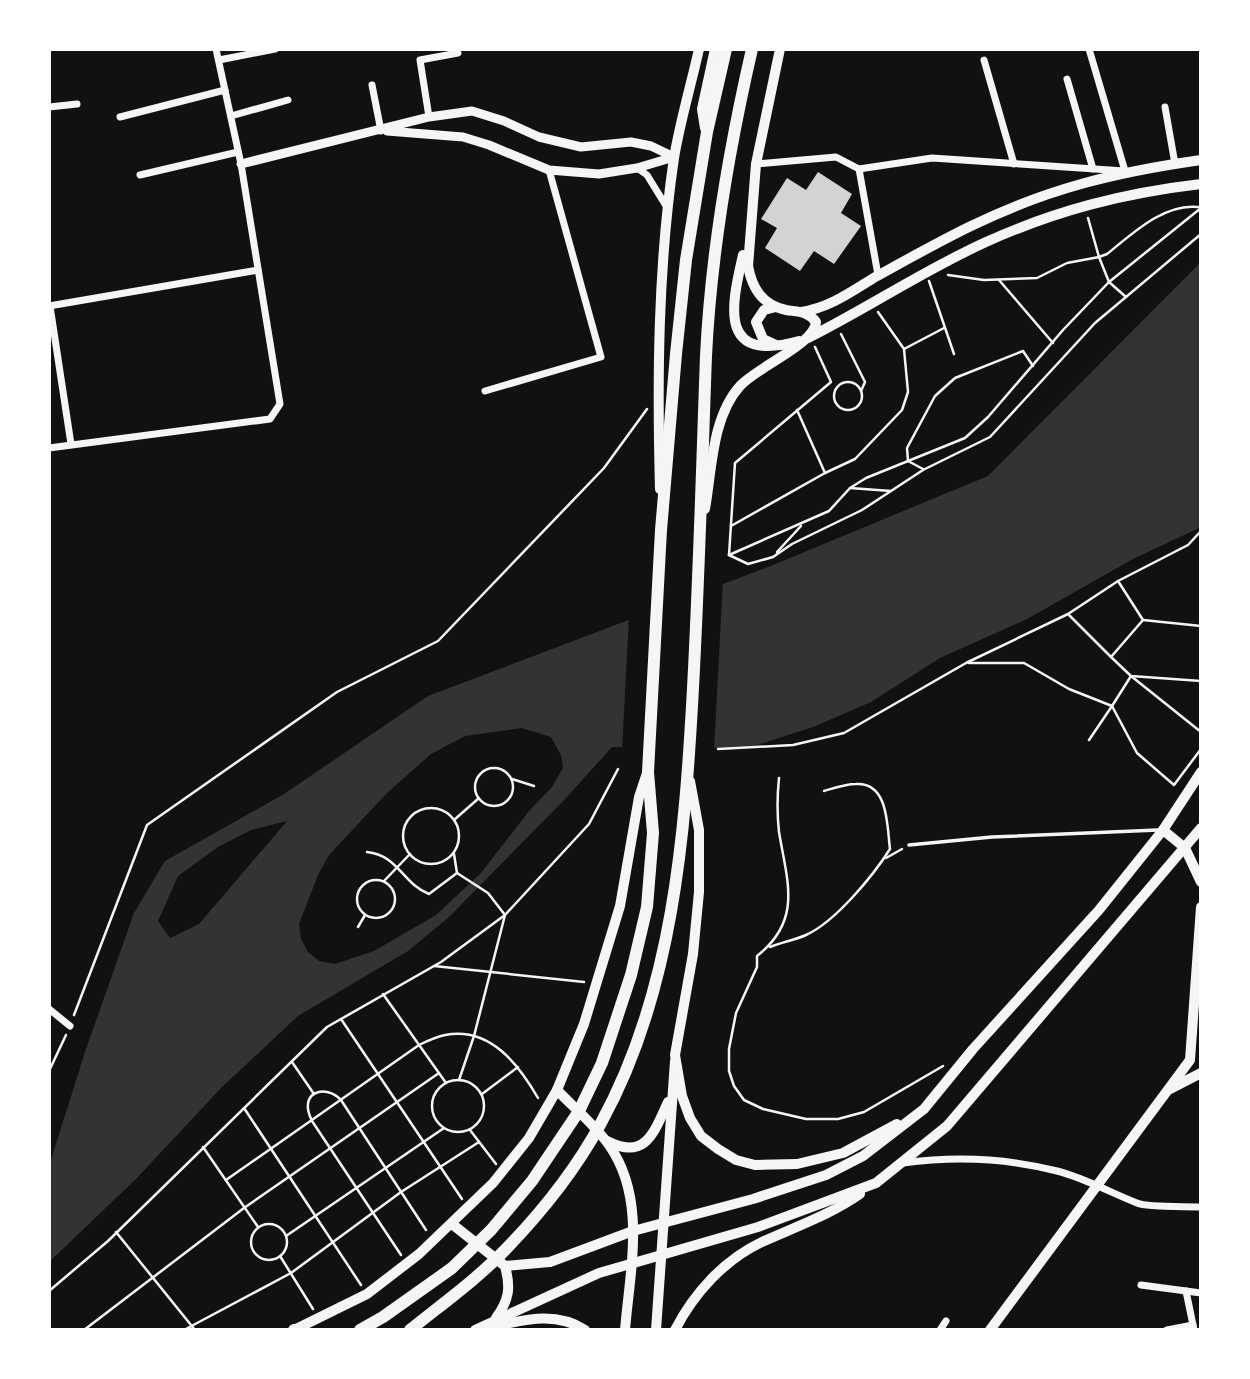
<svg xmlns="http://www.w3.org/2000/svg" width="1250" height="1379" viewBox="0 0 1250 1379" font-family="'Golos Text',sans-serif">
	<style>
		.water { fill: #333; fill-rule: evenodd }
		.pier { fill: #111 }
		.building { fill: #d3d3d3 }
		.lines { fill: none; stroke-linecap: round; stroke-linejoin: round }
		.path { stroke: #f5f5f5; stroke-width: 2.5 }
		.service { stroke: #f5f5f5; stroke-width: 3.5 }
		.minor { stroke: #f5f5f5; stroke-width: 7 }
		.tertiary { stroke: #f5f5f5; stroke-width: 9 }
		.secondary { stroke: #f5f5f5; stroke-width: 10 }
		.primary { stroke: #f5f5f5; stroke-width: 10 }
		.trunk { stroke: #f5f5f5; stroke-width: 12 }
	</style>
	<rect width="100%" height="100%" fill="#111"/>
	<!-- water -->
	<path class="water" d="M1201,262V527L1133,559L1027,619L940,658L871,702L813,727L757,745L715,748L612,747L566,798L449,917L408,951L298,1016L221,1088L135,1180L49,1262V1166L85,1052L134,913L165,861L284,794L428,696L768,567L988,476ZM522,728L551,737L561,755L563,768L552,787L529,811L481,873L436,915L374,951L335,964L319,961L308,952L301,939L299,924L318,875L329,855L387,793L431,754L465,736ZM287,821L199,924L170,938L158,921L178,876L218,847L251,830Z"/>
	<!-- pier -->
	<polygon class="pier" points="723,580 714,751 622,751 629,616"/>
	<!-- building -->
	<polygon class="building" points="818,172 852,194 841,213 861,226 834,264 814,251 800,271 765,248 777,228 761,219 787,178 806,190"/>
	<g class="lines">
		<!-- path -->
		<g class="path">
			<polyline points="1088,218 1099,257 1109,282 1126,297"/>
			<path d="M948,275L984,280L1037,278L1067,263L1099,257L1107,254C1132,234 1164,203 1198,207"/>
			<polyline points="999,280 1053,343"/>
			<polyline points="929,281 954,354"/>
			<polyline points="841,334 865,382 861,391"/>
			<polyline points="904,349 944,328"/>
			<circle cx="848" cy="396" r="14"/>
			<polyline points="797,410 825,473"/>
			<polyline points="923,469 908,461 907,448 935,396 955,378 1023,351 1033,366"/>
			<polyline points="850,488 891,491"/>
			<polyline points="731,526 825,473 855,459 902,410 908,392 904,349 878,312"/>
			<polyline points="777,552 801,526"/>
			<polyline points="729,555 829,511 850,488 866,478 965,438 988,417 1063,330 1109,282 1201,208"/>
			<polyline points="729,555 748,564 773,557 792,544 862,510 923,470 990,437 1095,323 1201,234"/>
			<polyline points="729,555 735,463 831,382 815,347"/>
			<polyline points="1118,581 1143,620 1111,657 1131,676 1201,681"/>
			<polyline points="1069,615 1111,657"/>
			<polyline points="1143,620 1201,626"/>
			<polyline points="969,663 1024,663 1069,689 1112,706 1089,740"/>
			<polyline points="1201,732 1131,676 1112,706 1137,753 1174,785 1201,749"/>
			<polyline points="718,749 793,745 844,733 966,663 1068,614 1118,581 1188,545 1201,531"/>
			<circle cx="494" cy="787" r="19"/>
			<path d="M779,778C777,797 777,814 779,832C787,881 803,920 757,956V967L736,1013L729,1049V1071L734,1086L744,1100L763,1109L806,1119H838L864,1112L943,1066"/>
			<polyline points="512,779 534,786"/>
			<circle cx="431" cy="836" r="28"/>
			<polyline points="454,820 479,798"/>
			<path d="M367,852C398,855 403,884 429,894L457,873L454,854"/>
			<polyline points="886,858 902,849"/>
			<polyline points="457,873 488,893 505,915 474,1036 459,1080"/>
			<circle cx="376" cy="899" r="19"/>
			<polyline points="384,881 410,854"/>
			<polyline points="358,927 365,915"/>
			<path d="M770,947C782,942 795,940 806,935C835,922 873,876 890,849C887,827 889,782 856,784C845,784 834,788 824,791"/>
			<polyline points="434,966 584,982"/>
			<polyline points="383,994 446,1083"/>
			<polyline points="74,1015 147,825 337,692 438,641 604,468 647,409"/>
			<polyline points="341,1019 462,1199"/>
			<polyline points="292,1062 314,1094"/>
			<polyline points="49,1071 66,1035"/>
			<circle cx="458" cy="1106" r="26"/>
			<polyline points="482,1094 518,1067"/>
			<polyline points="244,1108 361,1285"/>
			<polyline points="470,1130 496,1164"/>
			<polyline points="203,1147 258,1227"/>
			<path d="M226,1180L419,1045C427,1041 436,1037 445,1035C490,1026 519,1065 538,1098"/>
			<circle cx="269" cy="1242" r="18"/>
			<polyline points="116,1232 195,1330"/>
			<polyline points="286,1236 444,1128"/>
			<path d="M401,1255L312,1121C297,1091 326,1084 341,1100L426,1230"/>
			<polyline points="280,1256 313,1309"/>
			<polyline points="49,1291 108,1241 327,1027 441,962 505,915 589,824 618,769"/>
			<polyline points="84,1330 244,1208 439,1073"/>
			<polyline points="184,1330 291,1273 401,1192 479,1142"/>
		</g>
		<!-- service -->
		<polyline class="service" points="909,845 992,837 1158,830"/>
		<!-- minor -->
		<g class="minor">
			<polyline points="219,60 275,49"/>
			<polyline points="984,60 1014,164"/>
			<polyline points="1067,79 1093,169"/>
			<polyline points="372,85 381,131"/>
			<polyline points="49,107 77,104"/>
			<polyline points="1165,107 1175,164"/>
			<polyline points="231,116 288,100"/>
			<polyline points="120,117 225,90"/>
			<polyline points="429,117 420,60 458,53"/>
			<polyline points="756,164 836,157 859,169 878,275"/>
			<polyline points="637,168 647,175 668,209"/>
			<polyline points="859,169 932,158 1125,171 1089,49"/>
			<polyline points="140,175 238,152"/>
			<polyline points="49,306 258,270"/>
			<polyline points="50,306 71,444"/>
			<polyline points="485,391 601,357 549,170"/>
			<polyline points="49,448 270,419 280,404 241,164 216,49"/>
			<polyline points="49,1009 70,1026"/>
			<path d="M903,1163C956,1156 1006,1158 1057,1171C1085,1178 1111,1193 1137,1203C1149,1208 1186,1206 1201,1207"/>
			<polyline points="1141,1285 1201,1293"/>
			<polyline points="1186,1291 1194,1330"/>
			<polyline points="940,1330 946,1321"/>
			<polyline points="1167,1330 1193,1325"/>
		</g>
		<!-- tertiary -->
		<g class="tertiary">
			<polyline points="387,131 463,137 489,145 549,170 599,174 637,168 674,157"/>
			<polyline points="241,164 429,117 472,111 504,121 539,137 581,147 631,142 651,146 674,157"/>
		</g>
		<!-- secondary -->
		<g class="secondary">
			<path d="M801,312C830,308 852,291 877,276C908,259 940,241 971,226C1049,188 1117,172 1201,160"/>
			<path d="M808,338C868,308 924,270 986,242C1057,210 1124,193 1201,184"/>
			<polyline points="1163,830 1185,848 1201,882"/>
			<polyline points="1170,1089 1201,1073"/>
			<path d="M557,1090C574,1108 595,1125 609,1145C647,1199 630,1269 625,1330"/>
			<path d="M607,1141C646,1161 654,1132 668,1102"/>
			<polyline points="656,1330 675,1061"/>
			<polyline points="990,1330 1190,1060 1201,907"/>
		</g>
		<!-- primary -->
		<g class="primary">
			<path d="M743,255C730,310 720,363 799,341"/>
			<polyline points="776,345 763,339 756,322 764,310 776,307"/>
			<path d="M660,489C657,380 658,266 674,158C680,122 691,85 699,49"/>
			<path d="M705,509C712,469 712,417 740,386C757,367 815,344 816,322C808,311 798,312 786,310C762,305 752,288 748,266L756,164L780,49"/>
			<polyline points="690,781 699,830 699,892 693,954 675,1055 682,1096 690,1118 701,1136 718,1149 736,1160 755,1165 797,1164 843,1153 897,1124"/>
			<path d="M452,1224L505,1266C511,1288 509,1300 496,1318"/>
			<polyline points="505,1266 550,1262 633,1231 753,1199 826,1175 863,1156 924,1109 973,1049 1099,910 1163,830 1201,772"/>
			<path d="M486,1328C521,1321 554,1310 585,1330"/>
			<polyline points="294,1330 367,1294 419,1254 493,1183 529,1138 557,1090 584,1024 620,906 639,797 647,773"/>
			<polyline points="475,1330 599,1273 758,1227 876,1183 947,1126 1201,828"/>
			<path d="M675,1330C694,1293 724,1260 762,1242C795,1227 830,1215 860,1194"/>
		</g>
		<!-- trunk -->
		<g class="trunk">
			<polyline points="706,128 703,109 716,49"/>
			<polyline points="294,1330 295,1330"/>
			<polyline points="360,1330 383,1317 452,1268 491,1230 532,1181 579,1111 602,1063 631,975 647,907 653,833 648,772 661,530 676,354 686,260 707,132 726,49"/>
			<path d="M410,1330C442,1304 476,1280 505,1250C541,1213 576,1169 601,1123C673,992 685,835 693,688C699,577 702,467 706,356C711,253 729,149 752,49"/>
		</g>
	</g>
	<!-- border -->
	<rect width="1250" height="1379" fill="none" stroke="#ffffff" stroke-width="102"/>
</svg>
